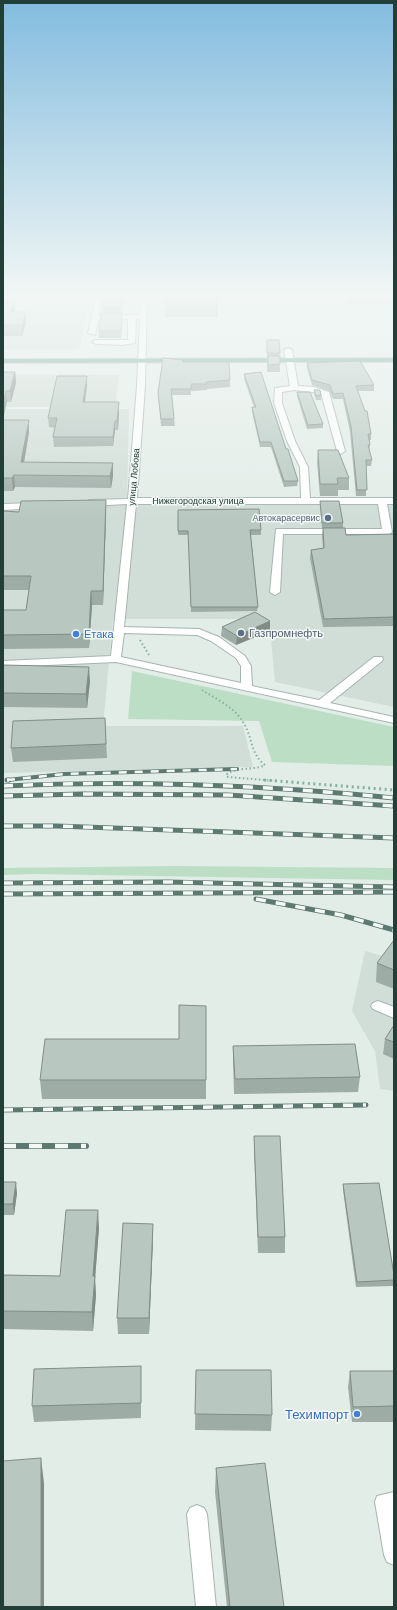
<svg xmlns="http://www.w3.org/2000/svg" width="397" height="1610" viewBox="0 0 397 1610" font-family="'DM Sans',sans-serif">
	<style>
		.built { fill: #d1ddd7 }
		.green { fill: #bcdec5 }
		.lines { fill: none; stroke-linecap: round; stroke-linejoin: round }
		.minor-casing { stroke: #a5b5af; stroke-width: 2 }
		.major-casing { stroke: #c1c9c7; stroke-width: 2 }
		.path-far1 { stroke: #83b1a2; stroke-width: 2; stroke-dasharray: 1.5 2.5; stroke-linecap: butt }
		.path { stroke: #83b1a2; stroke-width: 3; stroke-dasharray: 2 3.5; stroke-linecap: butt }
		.minor { fill: #fff; fill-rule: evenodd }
		.major { fill: #67a393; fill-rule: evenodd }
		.rail-far2-casing { stroke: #5d7a72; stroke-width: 4 }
		.rail-far1-casing { stroke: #5d7a72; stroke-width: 5 }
		.rail-casing { stroke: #5d7a72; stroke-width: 6 }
		.rail-far2 { stroke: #f4f9f6; stroke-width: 2.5; stroke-dasharray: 8; stroke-linecap: butt }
		.rail-far1 { stroke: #f4f9f6; stroke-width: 3.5; stroke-dasharray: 10; stroke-linecap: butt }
		.rail { stroke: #f4f9f6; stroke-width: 4.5; stroke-dasharray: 13; stroke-linecap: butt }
		.wall { fill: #9eaca6 }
		.shaded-wall { fill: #818c87 }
		.building { fill: #b8c8c1; stroke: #818c87 }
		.service-dot { fill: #5c6f8a; stroke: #f4f9f6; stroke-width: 1.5 }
		.shop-dot { fill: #3f7fe0; stroke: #f4f9f6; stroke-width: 1.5 }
		.labels { text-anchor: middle; stroke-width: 3; stroke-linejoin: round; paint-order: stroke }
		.far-street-label { font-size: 9px; fill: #223f37; stroke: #f4f9f6 }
		.far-service-label { font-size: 9px; fill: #4e5e75; stroke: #f4f9f6; text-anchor: end }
		.service-label { font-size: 11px; fill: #4e5e75; stroke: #f4f9f6; text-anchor: start }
		.shop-label { font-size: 11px; fill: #366cbe; stroke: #f4f9f6; text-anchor: start }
		.near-shop-label { font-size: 13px; fill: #366cbe; stroke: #f4f9f6; text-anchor: end }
	</style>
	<rect width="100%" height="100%" fill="#e3ede8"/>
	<!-- built -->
	<g class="built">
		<polygon points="3,296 91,296 79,349 3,350"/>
		<polygon points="3,374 119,375 115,407 3,407"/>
		<polygon points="3,409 129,409 127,505 394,505 394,707 275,682 269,619 113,619 103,726 243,726 253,767 3,773"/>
		<polygon points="365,951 394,959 394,1091 380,1089 375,1051 352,1011"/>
	</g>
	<!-- green -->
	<g class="green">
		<polygon points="132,671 394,727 394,766 272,762 259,721 128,719"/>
		<polygon points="176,866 394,868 394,880 34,874 3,875 3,868"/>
	</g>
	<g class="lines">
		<defs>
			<g id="minor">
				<path d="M141,295H147L145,386L137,498H301L300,467L287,441L274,403L275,388L290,386L284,350L288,348L292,350L298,386L314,387L329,392L345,451L341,454L337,451L321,393L294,390L282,392V403L295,441L308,467L310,498H394V504H387L392,532L390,534H283L280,592L275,595L270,592L276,529H382L378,504H136L124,627L199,629L219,637L245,656L251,666L252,686L319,700L374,657H382L383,659L382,661L330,703L394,717V723L116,662L3,667V661L111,656L127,504L89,506L85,503L89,500L128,499L137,386L140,319H136L135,343L123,345L96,344L92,342L96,340H128V319L98,320L95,335L88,333L96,297L101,298L98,316L140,315ZM124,633L197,635L211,641L236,658L241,666V683L121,657Z"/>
				<polygon points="35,503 40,506 38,508 3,510 3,504"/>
				<polygon points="378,1001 394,1007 394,1018 373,1009 371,1006 373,1003"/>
				<polygon points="394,1492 394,1565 387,1562 384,1555 375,1502 377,1496"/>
				<polygon points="197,1505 204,1508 207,1514 216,1607 196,1607 187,1514 190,1508"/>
			</g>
			<polygon id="major" points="394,358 394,362 3,363 3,359"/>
		</defs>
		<!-- minor casing -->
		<use href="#minor" class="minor-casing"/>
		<!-- major casing -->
		<use href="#major" class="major-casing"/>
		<!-- path-far1 -->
		<g class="path-far1">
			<polyline points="140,640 149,655"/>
			<path d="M202,690C216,699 234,707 243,722C253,737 250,754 265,765C253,771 237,766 226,775L228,777L277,781"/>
		</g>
		<!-- path -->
		<polyline class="path" points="264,780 394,790"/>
		<!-- minor -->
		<use href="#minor" class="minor"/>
		<!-- major -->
		<use href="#major" class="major"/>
		<defs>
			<polyline id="rail-far2" points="7,780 64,774 237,769"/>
			<g id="rail-far1">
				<polyline points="7,780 9,780"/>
				<path d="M3,786C134,780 264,785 394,798"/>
				<polyline points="3,796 82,794 228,795 394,806"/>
				<polyline points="3,826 56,826 394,838"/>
				<polyline points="3,883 168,882 394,887"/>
				<polyline points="3,894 394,892"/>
				<polyline points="256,899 341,915 394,930"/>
				<polyline points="3,1110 366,1105"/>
			</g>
			<polyline id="rail" points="3,1146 86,1146"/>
		</defs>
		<!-- rail-far2 casing -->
		<use href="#rail-far2" class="rail-far2-casing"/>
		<!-- rail-far1 casing -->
		<use href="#rail-far1" class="rail-far1-casing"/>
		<!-- rail casing -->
		<use href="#rail" class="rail-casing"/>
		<!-- rail-far2 -->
		<use href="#rail-far2" class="rail-far2"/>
		<!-- rail-far1 -->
		<use href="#rail-far1" class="rail-far1"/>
		<!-- rail -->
		<use href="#rail" class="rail"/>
	</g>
	<!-- wall -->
	<g class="wall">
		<polygon points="164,295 218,295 218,317 165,317"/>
		<polygon points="345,295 394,295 394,305 347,305"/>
		<polygon points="124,297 122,314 121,338 99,338 99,331 102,314 102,307"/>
		<polygon points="3,302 15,312 26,323 22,336 3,336"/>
		<polygon points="267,340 279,340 280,372 267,372"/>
		<polygon points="183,362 230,380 230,387 207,389 207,390 191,391 191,395 172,395 174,419 175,426 161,426 158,393"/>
		<polygon points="307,363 374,385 374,391 358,391 371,434 371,440 369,440 370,445 369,451 372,460 371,466 366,466 366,496 356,496 350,432 343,399 333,399 329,391 312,385 307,368"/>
		<polygon points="3,372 15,372 16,383 11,402 7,402"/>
		<polygon points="244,374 298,481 297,486 284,487 271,447 260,447 252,412 252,407 254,407 244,379"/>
		<polygon points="87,385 85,402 119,402 119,411 118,430 115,430 113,446 54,447 53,437 55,428 49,427 48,418"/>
		<polygon points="314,390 321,395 321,400 316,400 314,394"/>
		<polygon points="297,392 323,424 323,428 307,429 297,396"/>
		<polygon points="3,420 29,432 24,462 113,463 113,476 111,488 15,487 13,491 3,491"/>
		<polygon points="318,450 349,478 349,490 338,490 338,496 320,496 317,462"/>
		<polygon points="106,500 106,513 103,605 92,605 89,648 3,649 3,610 26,610 29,590 3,590 3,511 19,512"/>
		<polygon points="320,501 343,523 343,528 322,528"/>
		<polygon points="178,510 261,530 261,535 251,535 258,607 257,611 191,612 189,535 178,535"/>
		<polygon points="323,528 346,535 394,534 394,626 323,627 310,558 311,550 323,548 322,536"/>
		<polygon points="270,621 270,631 236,645 221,636 222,627"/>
		<polygon points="3,665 90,681 87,708 3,707"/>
		<polygon points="105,718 107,758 13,762 11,748"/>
		<polygon points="394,940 394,989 376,982 377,963"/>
		<polygon points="206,1006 206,1099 42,1099 40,1080 179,1039"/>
		<polygon points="394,1025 394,1059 383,1054 385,1039"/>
		<polygon points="233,1046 360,1077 358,1092 234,1094 233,1061"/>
		<polygon points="254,1136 285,1237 285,1253 258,1253 254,1152"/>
		<polygon points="3,1182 17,1193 14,1215 3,1215"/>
		<polygon points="343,1184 394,1275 394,1286 356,1287 343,1190"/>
		<polygon points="99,1228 95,1279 96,1295 93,1331 3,1329 3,1275 60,1276"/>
		<polygon points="153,1239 149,1334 118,1334 117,1318"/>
		<polygon points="196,1370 272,1415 271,1431 195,1430"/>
		<polygon points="350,1371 394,1371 394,1422 352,1422 348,1387"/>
		<polygon points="141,1381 141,1418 34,1422 32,1406"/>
		<polygon points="216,1468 284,1607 227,1607 215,1492"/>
	</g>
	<!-- shaded-wall -->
	<g class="shaded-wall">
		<polygon points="123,295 124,295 124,297 122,314 122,307"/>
		<polygon points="14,302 15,313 11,312"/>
		<polygon points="26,312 26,323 22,336 22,325"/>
		<polygon points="122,313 122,321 121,338 121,331"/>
		<polygon points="15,372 16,383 11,402 10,391"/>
		<polygon points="87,376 87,385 84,411 83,402"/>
		<polygon points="6,391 7,402 3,420 3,404"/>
		<polygon points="119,402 119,411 118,430 117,421"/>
		<polygon points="29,420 29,432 22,474 21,462"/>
		<polygon points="115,421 115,430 113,446 113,437"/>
		<polygon points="113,463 113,476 111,488 110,476"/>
		<polygon points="14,475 15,487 13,491 12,478"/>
		<polygon points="106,500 106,513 103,605 103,591"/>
		<polygon points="91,591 92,605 89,648 89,634"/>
		<polygon points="270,621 270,631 236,645 237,636"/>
		<polygon points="89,667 90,681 87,708 86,694"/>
		<polygon points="16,1182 17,1193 14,1215 13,1204"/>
		<polygon points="98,1210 99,1228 95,1279 96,1295 93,1331 92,1312 93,1276"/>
		<polygon points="153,1224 153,1239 149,1334 149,1318"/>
		<polygon points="3,1370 4,1380 3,1390"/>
		<polygon points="41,1458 44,1483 44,1607 41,1607"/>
	</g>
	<!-- building -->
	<g class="building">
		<polygon points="103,295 123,295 122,307 102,307"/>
		<polygon points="165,295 218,295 219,299 165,298"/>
		<polygon points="3,302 14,302 11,312 26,312 22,325 3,325"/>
		<polygon points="122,313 121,331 99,331 101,314"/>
		<polygon points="267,340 279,340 280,353 267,353"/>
		<polygon points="268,356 280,356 280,364 268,365"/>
		<polygon points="163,358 183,360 183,362 229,362 230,380 206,382 207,384 191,384 191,389 171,389 174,419 161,419 158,393"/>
		<polygon points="360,361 374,385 356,386 365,411 367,411 371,434 368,434 370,445 368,445 372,460 366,460 367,490 357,490 351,426 343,393 333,394 330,385 312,380 307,363"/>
		<polygon points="3,372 15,372 10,391 6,391 3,404"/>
		<polygon points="261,372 286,449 288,449 298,481 284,481 271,442 260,442 252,407 256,407 244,374"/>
		<polygon points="57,376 87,376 83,402 119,402 117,421 115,421 113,437 53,437 57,418 48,418"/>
		<polygon points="314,390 320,390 321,395 316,396"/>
		<polygon points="297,392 310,392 323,424 308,425"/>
		<polygon points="3,420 29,420 21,462 113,463 110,476 14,475 12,478 3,478"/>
		<polygon points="318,450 338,450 349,478 337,478 338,484 320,484"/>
		<polygon points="106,500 103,591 91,591 89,634 3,635 3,610 26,610 31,576 3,576 3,511 19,512 21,501"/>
		<polygon points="320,501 339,501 343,523 322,523"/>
		<polygon points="259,509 261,530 250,530 258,607 191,607 188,531 178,531 178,510"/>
		<polygon points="323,528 345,528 346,535 394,534 394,617 324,619 311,550 324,548"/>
		<polygon points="255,612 270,621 237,636 222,627"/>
		<polygon points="3,665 89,667 86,694 3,693"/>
		<polygon points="105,718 106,744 11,748 13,721"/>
		<polygon points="394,940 394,970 377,963"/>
		<polygon points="179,1005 206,1006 206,1080 40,1080 45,1039 179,1039"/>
		<polygon points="394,1025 394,1042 385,1039"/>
		<polygon points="355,1044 360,1077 235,1079 233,1046"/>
		<polygon points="254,1136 280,1136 285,1237 258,1237"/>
		<polygon points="3,1182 16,1182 13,1204 3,1204"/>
		<polygon points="379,1183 394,1275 394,1280 357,1282 343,1184"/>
		<polygon points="66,1210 98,1210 93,1276 95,1276 92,1312 3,1311 3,1275 60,1276"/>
		<polygon points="123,1223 153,1224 149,1318 117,1318"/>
		<polygon points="141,1366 141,1403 32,1406 34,1369"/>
		<polygon points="196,1370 271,1370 272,1415 195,1414"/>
		<polygon points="350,1371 394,1371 394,1406 353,1407"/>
		<polygon points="41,1458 41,1607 3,1607 3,1461"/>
		<polygon points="265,1463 284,1607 230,1607 216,1468"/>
	</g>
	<!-- sky -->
	<linearGradient id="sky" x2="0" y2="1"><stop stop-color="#83bcdf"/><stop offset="0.57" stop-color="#f2f7f5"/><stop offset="1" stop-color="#f2f7f5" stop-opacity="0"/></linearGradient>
	<rect width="397" height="520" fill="url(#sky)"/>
	<!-- markers -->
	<g class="service-dot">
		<circle cx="328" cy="518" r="4"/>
		<circle cx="241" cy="633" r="4"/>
	</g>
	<g class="shop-dot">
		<circle cx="76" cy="634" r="4"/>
		<circle cx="357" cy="1414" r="4"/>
	</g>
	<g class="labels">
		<!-- far-street labels -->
		<g class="far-street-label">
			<text transform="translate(134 477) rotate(-85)" y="3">улица Лобова</text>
			<text x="198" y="504">Нижегородская улица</text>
		</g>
		<!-- far-service labels -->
		<g class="far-service-label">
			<text x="320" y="521">Автокарасервис</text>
		</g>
		<!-- service labels -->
		<g class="service-label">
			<text x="249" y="637">Газпромнефть</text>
		</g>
		<!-- shop labels -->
		<g class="shop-label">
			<text x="84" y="638">Етака</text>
		</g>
		<!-- near-shop labels -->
		<g class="near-shop-label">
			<text x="349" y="1419">Техимпорт</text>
		</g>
	</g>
	<!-- border -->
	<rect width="397" height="1610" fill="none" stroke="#223f37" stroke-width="8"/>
</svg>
